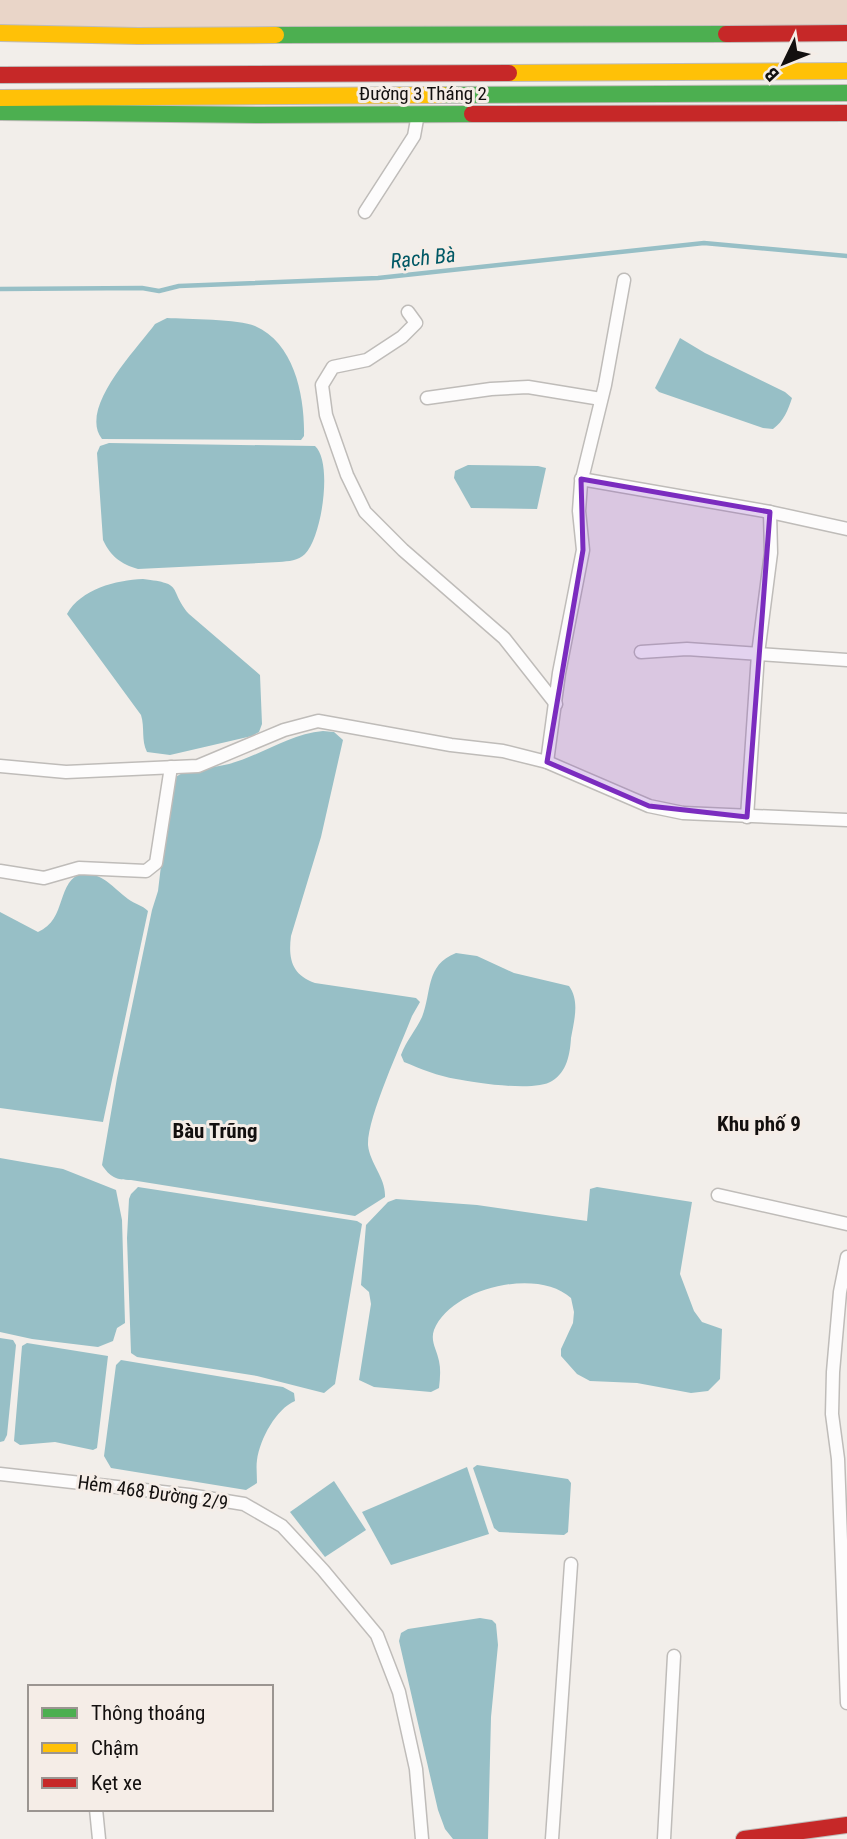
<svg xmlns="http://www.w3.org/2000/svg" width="847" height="1839" viewBox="0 0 847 1839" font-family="'Roboto Condensed',sans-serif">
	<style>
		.green { fill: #e9d5c8 }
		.water { fill: #97bfc6 }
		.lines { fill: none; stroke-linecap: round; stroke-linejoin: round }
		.stream { stroke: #97bfc6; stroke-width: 4.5 }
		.street-casing { stroke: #bfbcb9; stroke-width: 15 }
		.fast-casing { stroke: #bfbcb9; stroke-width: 18 }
		.slow-casing { stroke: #bfbcb9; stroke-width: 18 }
		.jam-casing { stroke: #bfbcb9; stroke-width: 18 }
		.street { stroke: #fdfcfc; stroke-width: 12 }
		.fast { stroke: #4caf50; stroke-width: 16 }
		.slow { stroke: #ffc107; stroke-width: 16 }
		.jam { stroke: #c62828; stroke-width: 16 }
		.marked { fill: #7b2cbf; fill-opacity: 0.2; stroke: #7b2cbf; stroke-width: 5; stroke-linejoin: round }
		.labels { text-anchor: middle; stroke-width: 6; stroke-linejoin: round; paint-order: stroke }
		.street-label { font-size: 19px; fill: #13100f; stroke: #f5ede7 }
		.water-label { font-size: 21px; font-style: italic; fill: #005865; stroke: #f5ede7 }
		.neighbourhood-label { font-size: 21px; font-weight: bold; fill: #13100f; stroke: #f5ede7 }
	</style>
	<rect width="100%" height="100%" fill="#f2eeea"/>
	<!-- green -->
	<polygon class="green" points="0,0 847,0 847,25 0,28"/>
	<!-- water -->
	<g class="water">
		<path d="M167,318C187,319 239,319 255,326C295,343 305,398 304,436L301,440L102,439C78,408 137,349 155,324Z"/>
		<path d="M680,338L705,353L785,392L792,398C788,410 784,421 773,429L763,428L659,392L655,388Z"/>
		<path d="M109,443L315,446C333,462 322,537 305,554C298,561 289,561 279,562L138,569C121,564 111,557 103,540L97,453L100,446Z"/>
		<polygon points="468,465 538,466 546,468 537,509 471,508 454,478 455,471"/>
		<path d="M143,579C186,584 167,588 189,614L260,675L262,724L259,732L252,736L170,755L147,752C141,740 145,728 141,715L67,614C81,589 116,580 143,579Z"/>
		<path d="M323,731L334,732L343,740L321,837L291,936C288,959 292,975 315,983L416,998L420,1002L412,1016C401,1045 367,1118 368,1145C370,1164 386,1178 385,1197L355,1216L131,1180C116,1180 110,1177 102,1165L117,1078L152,910L158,891L171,781C186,766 210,769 229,764C262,755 289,734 323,731Z"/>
		<path d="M84,872C107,877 111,886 128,899C135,904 142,905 148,911L103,1122L0,1108V912L38,932C68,919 55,881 84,872Z"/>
		<path d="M456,953L477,956L514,973L569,986C580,1001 574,1021 571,1038C570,1054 567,1072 552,1081C536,1092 476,1083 456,1079C438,1076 421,1069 404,1062L401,1055C406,1041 416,1030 422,1017C432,992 425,965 456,953Z"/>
		<polygon points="0,1158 63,1169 116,1190 122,1220 125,1323 117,1328 113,1341 98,1347 32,1339 0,1332"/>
		<polygon points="138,1187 357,1221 362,1224 335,1384 324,1393 257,1376 137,1357 131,1353 127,1238 129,1199 131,1194"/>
		<path d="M597,1187L692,1202L680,1274L694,1311L702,1322L722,1329L720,1379L708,1391L691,1393L637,1383L590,1381L577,1374L561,1356V1349L573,1323L574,1312L571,1298C537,1267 451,1288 434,1330C430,1341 437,1350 439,1361C441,1370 440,1379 439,1388L431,1392L374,1387L359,1380L371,1304L369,1292L361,1285L366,1225L388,1202L396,1199L477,1205L587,1221L590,1189Z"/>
		<polygon points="0,1338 13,1340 16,1345 7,1435 4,1441 0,1442"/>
		<polygon points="27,1343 108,1356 97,1448 93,1450 55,1442 20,1445 14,1441 22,1346"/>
		<path d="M121,1360L283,1387L294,1393L295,1401C276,1409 260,1439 257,1460C256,1467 257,1475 257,1483L246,1490L111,1468L104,1456L116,1365Z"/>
		<polygon points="477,1465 568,1479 571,1483 568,1532 564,1535 499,1532 494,1528 473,1468"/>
		<polygon points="467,1467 489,1534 391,1565 362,1512"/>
		<polygon points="334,1481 366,1530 325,1557 290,1512"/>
		<polygon points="480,1618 492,1620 496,1624 498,1645 491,1717 488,1839 453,1839 445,1829 438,1810 399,1641 401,1633 408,1629"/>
	</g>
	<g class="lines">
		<!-- stream -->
		<polyline class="stream" points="0,289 142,288 159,291 179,286 378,278 704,243 847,256"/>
		<defs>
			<g id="street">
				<polyline points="365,212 414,136 418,114"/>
				<polyline points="408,312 416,323 402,337 367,360 333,367 322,385 326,415 347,475 365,512 403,550 504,638 556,704"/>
				<polyline points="427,398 491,389 528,387 601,399"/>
				<polyline points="581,479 770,512 847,529"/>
				<polyline points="641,652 687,649 847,660"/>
				<polyline points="547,762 559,673 583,550 579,511 581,483 605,385 624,280"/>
				<polyline points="0,766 66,772 198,766 284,730 318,721 451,745 503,751 547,762 649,806 683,813 847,820"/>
				<polyline points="747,817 758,654 771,553 770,512"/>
				<polyline points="0,871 44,878 79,868 146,871 156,863 171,767"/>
				<polyline points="718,1195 847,1224"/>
				<polyline points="847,1257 840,1292 833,1372 832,1414 838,1459 847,1703"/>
				<polyline points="0,1474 189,1495 244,1504 282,1526 323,1570 377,1635 399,1692 416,1769 422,1839"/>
				<polyline points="96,1809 99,1839"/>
				<polyline points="552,1839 571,1564"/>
				<polyline points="664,1839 674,1656"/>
			</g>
			<g id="fast">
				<polyline points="276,35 726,34"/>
				<polyline points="443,95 847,93"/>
				<polyline points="0,112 259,115 472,114"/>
			</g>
			<g id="slow">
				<polyline points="0,33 138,36 276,35"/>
				<polyline points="509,73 847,71"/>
				<polyline points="0,98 443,95"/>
			</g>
			<g id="jam">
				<polyline points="726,34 847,33"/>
				<polyline points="0,75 509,73"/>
				<polyline points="472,114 847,113"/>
				<polyline points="744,1839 847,1825"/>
			</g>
		</defs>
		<!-- street casing -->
		<use href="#street" class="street-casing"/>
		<!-- fast casing -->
		<use href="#fast" class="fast-casing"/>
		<!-- slow casing -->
		<use href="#slow" class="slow-casing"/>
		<!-- jam casing -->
		<use href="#jam" class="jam-casing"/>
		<!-- street -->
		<use href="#street" class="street"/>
		<!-- fast -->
		<use href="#fast" class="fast"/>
		<!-- slow -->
		<use href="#slow" class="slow"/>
		<!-- jam -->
		<use href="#jam" class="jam"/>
	</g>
	<!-- marked area -->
	<path class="marked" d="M581,479L770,512L747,817L649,806L547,762L583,550Z"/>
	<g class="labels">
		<!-- street labels -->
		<g class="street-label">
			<text x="423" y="100">Đường 3 Tháng 2</text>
			<text transform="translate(153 1492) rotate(8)" y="7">Hẻm 468 Đường 2/9</text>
		</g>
		<!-- water labels -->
		<g class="water-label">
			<text transform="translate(423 258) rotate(-6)" y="7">Rạch Bà</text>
		</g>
		<!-- neighbourhood labels -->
		<g class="neighbourhood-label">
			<text x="759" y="1131">Khu phố 9</text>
			<text x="215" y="1138">Bàu Trũng</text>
		</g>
	</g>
	<!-- legend -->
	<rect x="28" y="1685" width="245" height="126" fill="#f5ede7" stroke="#9b9591" stroke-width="2"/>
	<rect x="42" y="1708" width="35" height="10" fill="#4caf50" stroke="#9b9591" stroke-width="2"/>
	<text x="91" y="1720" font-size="21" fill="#13100f">Thông thoáng</text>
	<rect x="42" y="1743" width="35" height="10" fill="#ffc107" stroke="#9b9591" stroke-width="2"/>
	<text x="91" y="1755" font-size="21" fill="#13100f">Chậm</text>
	<rect x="42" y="1778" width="35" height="10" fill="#c62828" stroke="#9b9591" stroke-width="2"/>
	<text x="91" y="1790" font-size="21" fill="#13100f">Kẹt xe</text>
	<!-- north arrow -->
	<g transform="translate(784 63) rotate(227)" stroke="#f5ede7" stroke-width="5" paint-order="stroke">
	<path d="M0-5L12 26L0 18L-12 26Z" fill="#13100f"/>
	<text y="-10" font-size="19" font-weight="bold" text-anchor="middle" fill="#13100f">B</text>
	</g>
</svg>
